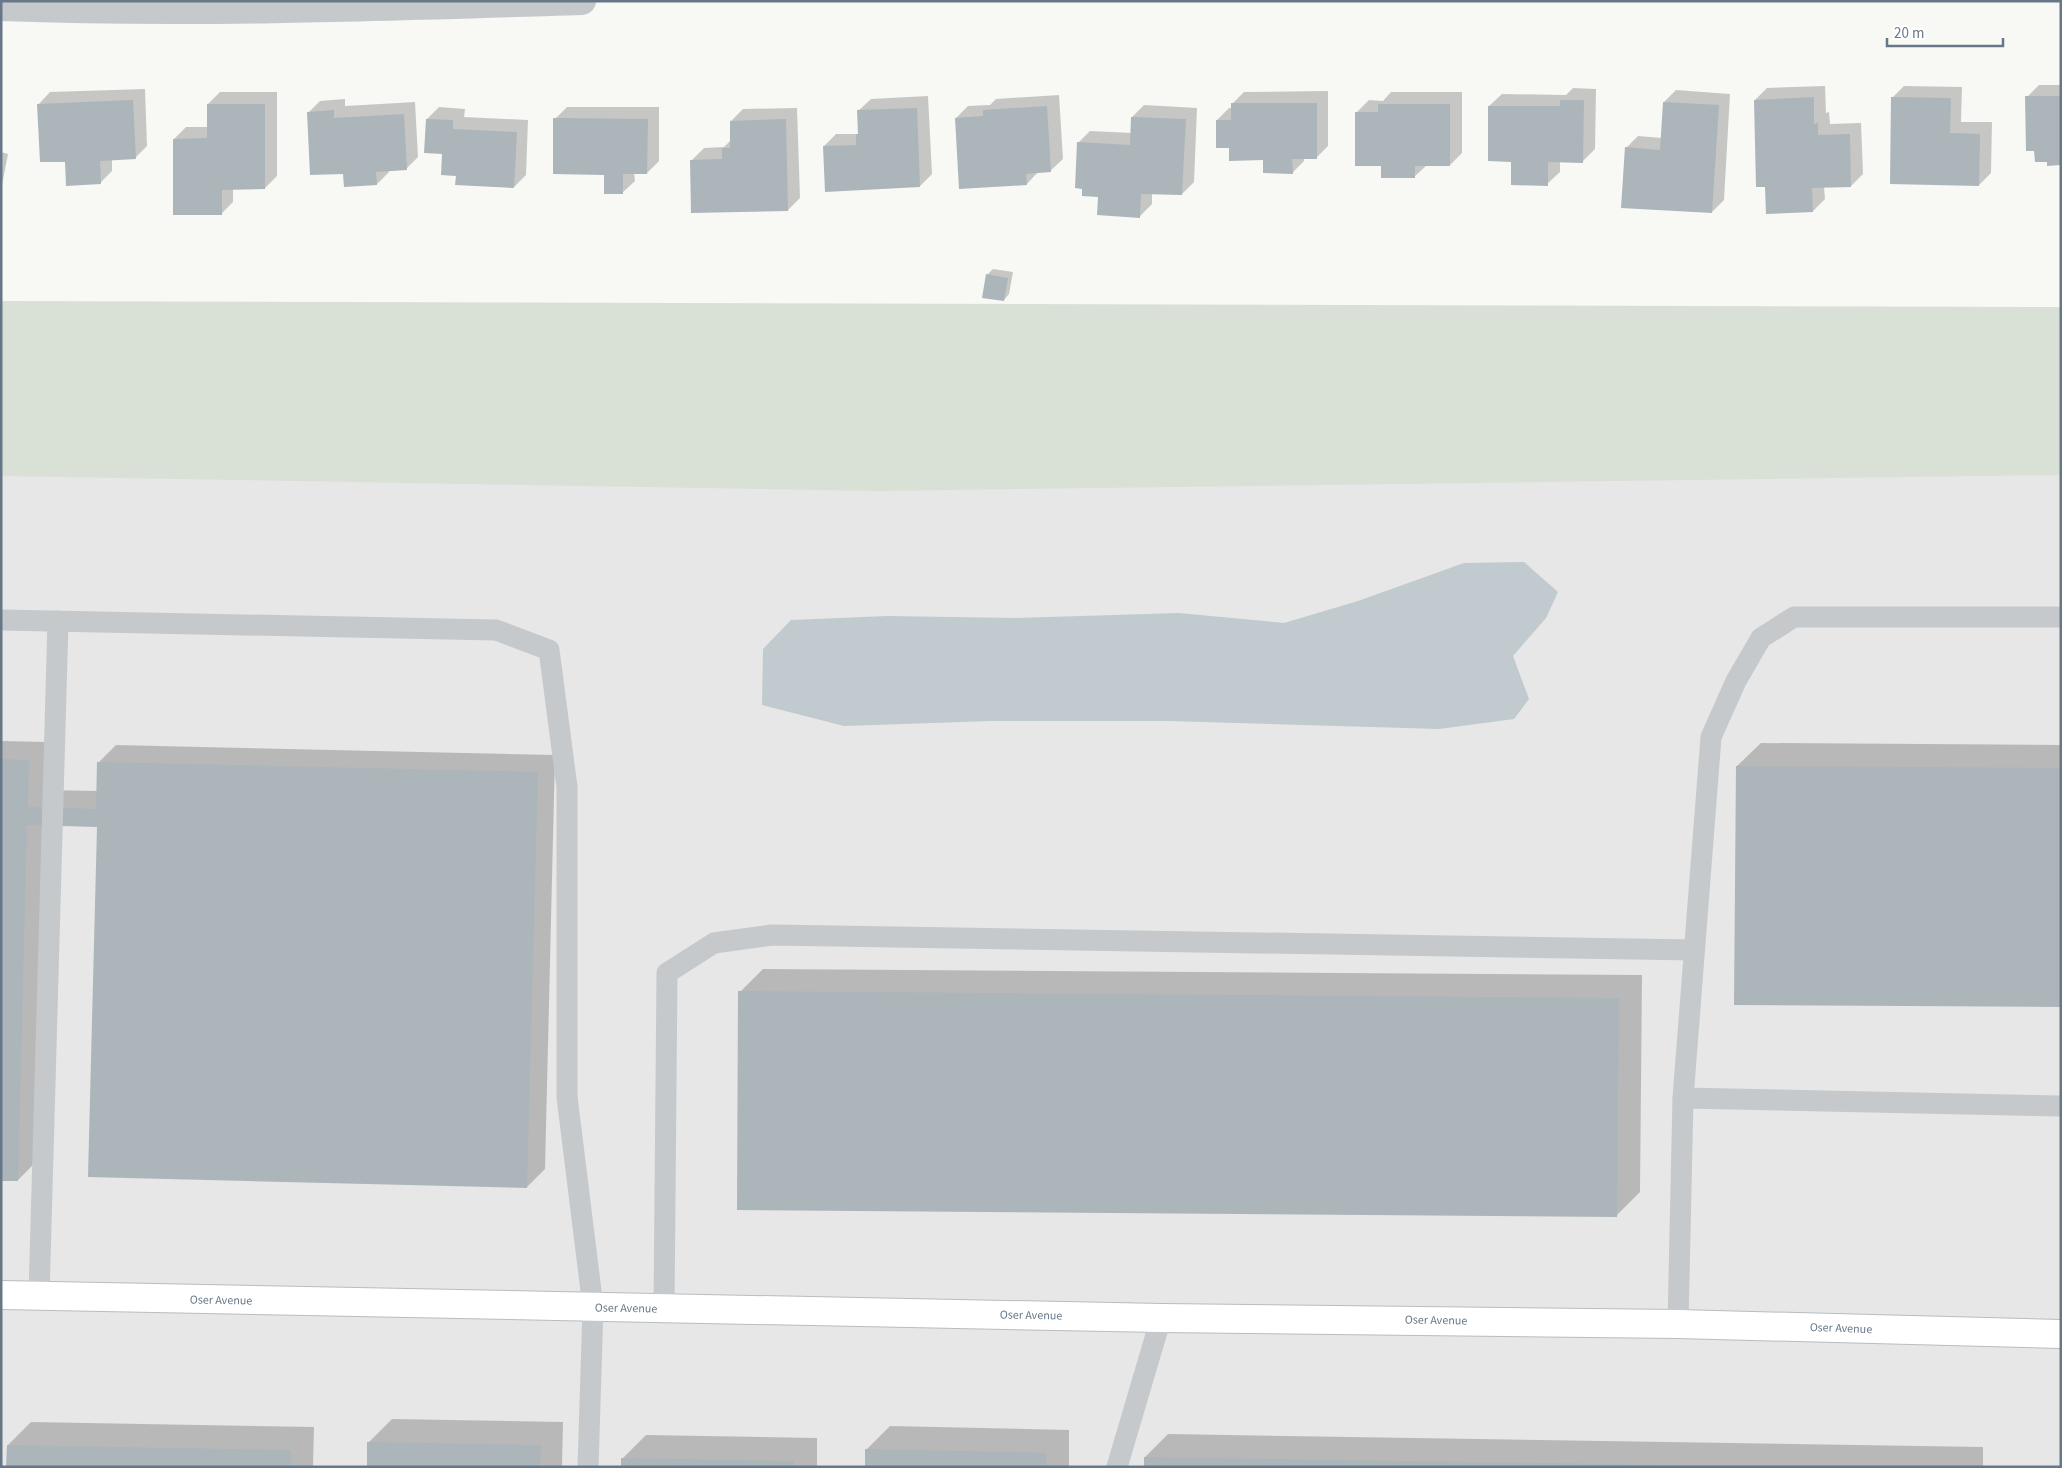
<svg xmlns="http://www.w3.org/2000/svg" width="2062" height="1468" viewBox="0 0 2062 1468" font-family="'Source Sans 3',sans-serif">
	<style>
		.built { fill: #e6e7e6 }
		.green { fill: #d9e0d6 }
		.water { fill: #c0cacf }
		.shadow { fill: #0003 }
		.building { fill: #acb5ba }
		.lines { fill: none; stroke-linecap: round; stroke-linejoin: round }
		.secondary-casing { stroke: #b7bdc1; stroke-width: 30 }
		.lane { stroke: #c5c9cc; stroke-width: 21 }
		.street { stroke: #c5c9cc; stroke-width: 28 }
		.secondary { stroke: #fff; stroke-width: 28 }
		.labels { text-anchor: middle; stroke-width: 5; stroke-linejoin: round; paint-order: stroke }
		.street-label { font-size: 12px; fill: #667887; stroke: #fff }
	</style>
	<rect width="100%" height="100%" fill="#f8f8f5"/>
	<!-- built -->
	<polygon class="built" points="1,343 2061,404 2061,1467 1,1467"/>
	<!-- green -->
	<polygon class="green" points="1,301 2061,307 2061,475 877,491 1,476"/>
	<!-- water -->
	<polygon class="water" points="1524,562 1558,592 1546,618 1513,656 1529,699 1514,719 1439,729 1168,721 991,721 844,726 762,705 763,649 791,620 887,616 1016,618 1179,613 1284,623 1358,601 1464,563"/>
	<!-- shadow -->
	<g class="shadow">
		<polygon points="2039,85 2061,85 2061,164 2027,97"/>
		<polygon points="1825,86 1826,113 1829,112 1830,124 1861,123 1863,174 1851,186 1824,187 1825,199 1813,211 1766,185 1755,100 1767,88"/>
		<polygon points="1904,86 1962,87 1961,122 1992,122 1991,173 1979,185 1892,98"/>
		<polygon points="1573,88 1596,89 1595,149 1583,161 1560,161 1560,172 1547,184 1513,160 1489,106 1502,94 1566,95"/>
		<polygon points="145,89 147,146 135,158 112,159 112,171 100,183 66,161 38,105 50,92"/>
		<polygon points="1676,90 1730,94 1724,200 1712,212 1626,148 1638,136 1662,138 1664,102"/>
		<polygon points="1328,91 1328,146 1316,158 1304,158 1304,161 1292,173 1230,146 1217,120 1229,108 1232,108 1232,104 1244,92"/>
		<polygon points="220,92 277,92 277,176 265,188 233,188 233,202 221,214 174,139 186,127 208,127 208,104"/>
		<polygon points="1391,92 1462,92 1462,153 1450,165 1427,165 1414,177 1383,165 1357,112 1369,100 1383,101"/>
		<polygon points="1059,95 1063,159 1050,171 1038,172 1027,184 956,118 968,106 990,105 996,99"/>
		<polygon points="928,96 932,174 920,186 824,146 836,134 858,134 858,111 871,99"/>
		<polygon points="345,99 345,106 415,102 418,157 406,169 388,170 389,172 377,184 344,172 308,113 320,101"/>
		<polygon points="1144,105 1197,108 1194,182 1182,194 1152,193 1152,204 1140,216 1099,196 1078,143 1090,131 1132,133 1132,117"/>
		<polygon points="439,107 465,109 464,117 528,120 526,175 514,187 457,175 443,153 427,119"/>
		<polygon points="567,107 659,107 659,161 647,173 634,173 635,181 622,193 555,119"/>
		<polygon points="797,108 800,198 788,210 692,160 704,148 724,147 731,140 731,121 743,109"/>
		<polygon points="1,152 8,154 1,190"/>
		<polygon points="993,269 1013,272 1009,294 1004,300 987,275"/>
		<polygon points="1,741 47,742 46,790 98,791 98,763 116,745 555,755 545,1169 527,1187 98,826 44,825 36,1162 18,1180 1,1180"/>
		<polygon points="1761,743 2061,745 2061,1006 1737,766"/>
		<polygon points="763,969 1642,975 1640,1192 1617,1215 740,992"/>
		<polygon points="392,1419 563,1422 562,1467 368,1467 369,1442"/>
		<polygon points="31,1422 314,1427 313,1467 8,1467 8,1445"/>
		<polygon points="890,1426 1069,1430 1069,1467 866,1467 866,1450"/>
		<polygon points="1168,1434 1983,1447 1983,1467 1145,1467 1145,1457"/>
		<polygon points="646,1435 817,1438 817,1467 622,1467 623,1458"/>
	</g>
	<!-- building -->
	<g class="building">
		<polygon points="2025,96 2061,96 2061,165 2047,166 2047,162 2035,162 2034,151 2026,151"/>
		<polygon points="1814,97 1814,124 1818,123 1818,135 1850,134 1851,187 1812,188 1813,212 1766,214 1765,187 1756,187 1754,100"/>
		<polygon points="1891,97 1951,98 1950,133 1980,134 1979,186 1890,184"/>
		<polygon points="133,100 136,159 100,161 101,184 66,186 65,162 40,162 37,104"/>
		<polygon points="1560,100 1584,100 1583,163 1548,162 1548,186 1511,185 1511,162 1488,161 1488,106 1560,106"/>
		<polygon points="1663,102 1719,105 1712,213 1621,208 1625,147 1660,150"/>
		<polygon points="1231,103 1317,103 1317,159 1292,159 1293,174 1263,173 1263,160 1229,161 1229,148 1216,148 1216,120 1231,120"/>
		<polygon points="207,104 265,104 265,189 222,190 222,215 173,215 173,139 207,138"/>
		<polygon points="1378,104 1450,104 1450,166 1415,166 1415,178 1381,178 1381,166 1355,166 1355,112 1378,112"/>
		<polygon points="1047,106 1051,172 1026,174 1027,185 959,189 955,118 983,116 983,110"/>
		<polygon points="917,108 920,187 825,192 823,146 856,145 856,134 858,134 857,110"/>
		<polygon points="334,110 334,118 404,114 407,170 376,172 377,185 344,187 343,174 310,175 307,112"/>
		<polygon points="1131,117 1186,119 1182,195 1141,194 1140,218 1097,215 1098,197 1082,196 1082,189 1075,188 1077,142 1130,145"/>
		<polygon points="553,118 648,119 647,174 623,174 623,194 604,194 604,175 553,174"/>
		<polygon points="426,119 453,120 453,129 517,132 514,188 455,185 456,176 441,175 442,154 424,153"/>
		<polygon points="786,119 788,211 691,213 690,160 722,159 722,148 730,148 730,121"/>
		<polygon points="986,274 1008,278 1004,301 982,298"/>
		<polygon points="1,759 29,760 28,807 96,809 97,762 538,772 527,1188 88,1177 97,827 27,825 18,1181 1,1181"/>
		<polygon points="1736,766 2061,768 2061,1007 1734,1005"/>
		<polygon points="738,991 1619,998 1617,1217 737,1210"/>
		<polygon points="367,1442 541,1445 540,1467 367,1467"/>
		<polygon points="7,1445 291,1450 291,1467 6,1467"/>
		<polygon points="865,1449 1047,1453 1046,1467 865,1467"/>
		<polygon points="1144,1457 1677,1465 1677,1467 1144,1467"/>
		<polygon points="621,1458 794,1461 794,1467 621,1467"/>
	</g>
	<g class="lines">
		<defs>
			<polyline id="secondary" points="1,1295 1161,1318 1678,1324 2061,1334"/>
		</defs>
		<!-- secondary casing -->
		<use href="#secondary" class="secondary-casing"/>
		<!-- lane -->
		<g class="lane">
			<polyline points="1,620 496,630 549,650 567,787 567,1097 593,1307 588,1467"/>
			<polyline points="1683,1098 2061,1106"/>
			<polyline points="39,1296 58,621"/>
			<polyline points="664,1308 667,973 714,943 772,935 1694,950"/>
			<polyline points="1678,1324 1683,1098 1711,737 1736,681 1761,638 1794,617 2061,617"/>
			<polyline points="1117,1467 1161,1318"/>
		</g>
		<!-- street -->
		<path class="street" d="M1,7C195,14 389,7 582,1"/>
		<!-- secondary -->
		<use href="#secondary" class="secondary"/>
	</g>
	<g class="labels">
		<!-- street labels -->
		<g class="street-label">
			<text transform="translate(221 1300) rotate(1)" y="4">Oser Avenue</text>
			<text transform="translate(626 1308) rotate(1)" y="4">Oser Avenue</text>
			<text transform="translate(1031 1315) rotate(1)" y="4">Oser Avenue</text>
			<text transform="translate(1436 1320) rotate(1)" y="4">Oser Avenue</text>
			<text transform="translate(1841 1328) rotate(2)" y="4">Oser Avenue</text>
		</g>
	</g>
	<!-- border -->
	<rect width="2062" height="1468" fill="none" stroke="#667887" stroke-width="5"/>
	<!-- scale -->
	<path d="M1887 38v8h116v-8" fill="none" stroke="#667887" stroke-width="2.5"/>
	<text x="1894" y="38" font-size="15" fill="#667887" stroke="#ffffff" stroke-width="4" paint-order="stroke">20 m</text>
</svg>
